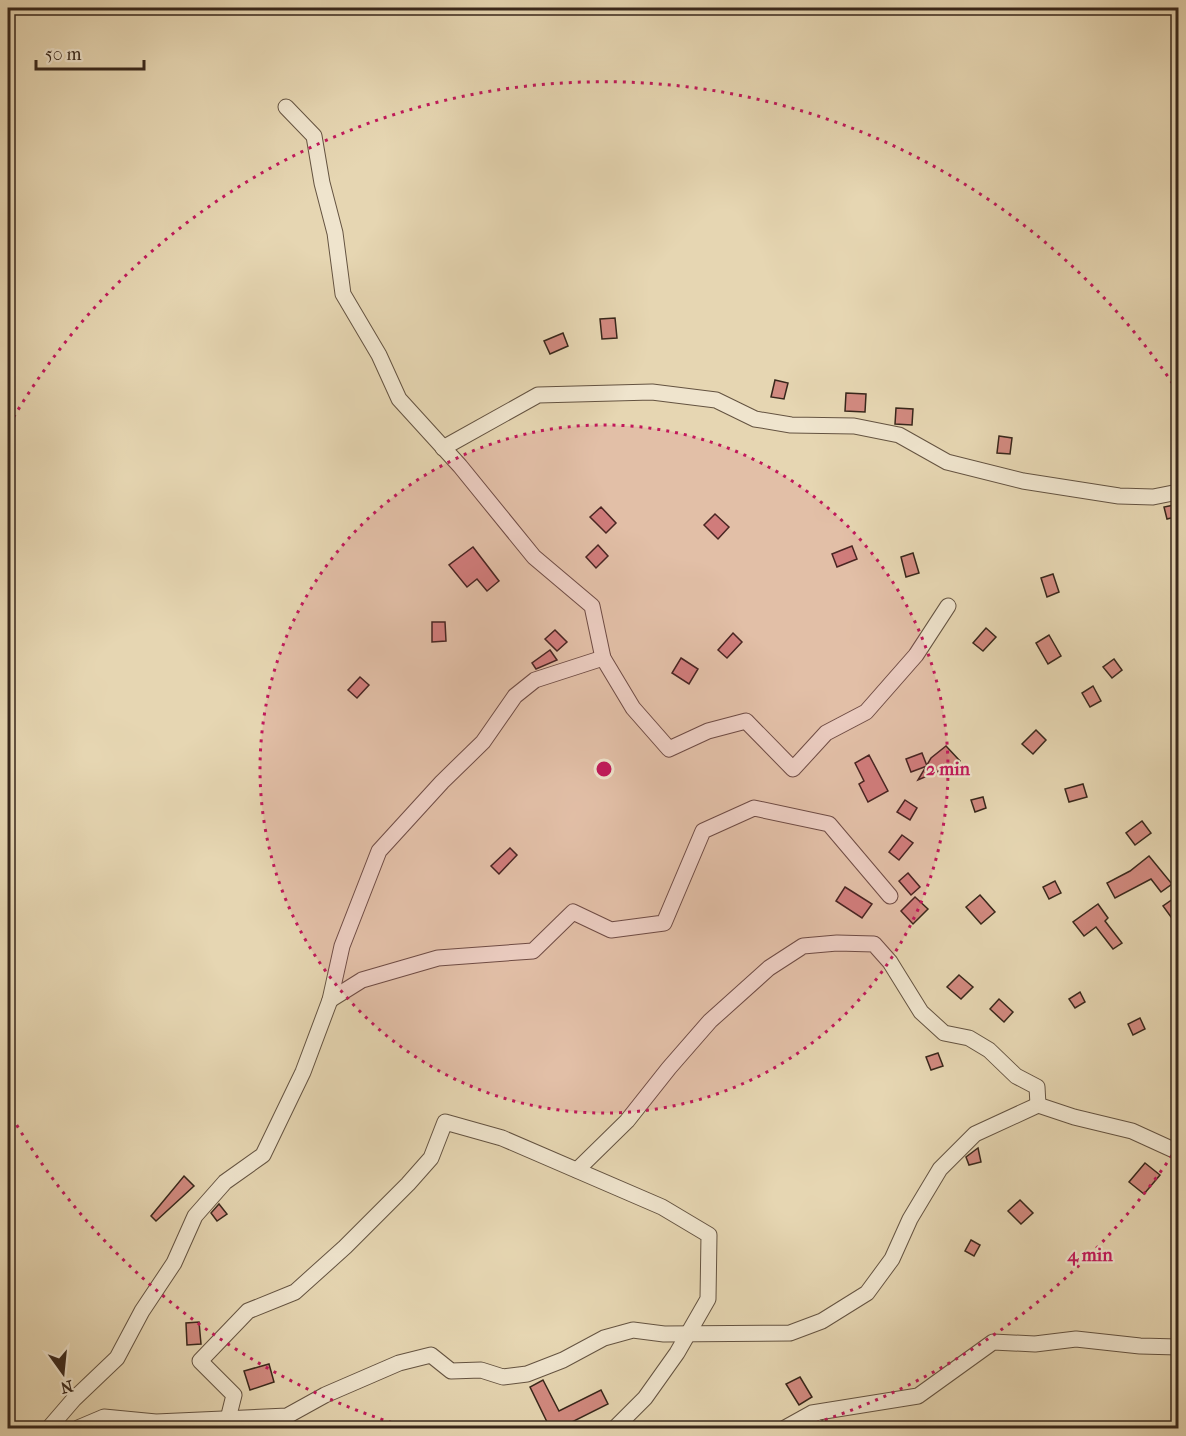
<svg xmlns="http://www.w3.org/2000/svg" width="1186" height="1436" viewBox="0 0 1186 1436" font-family="'IM FELL French Canon',serif">
	<style>
		.building { fill: #d28a80; stroke: #38271b; stroke-width: 1.5 }
		.lines { fill: none; stroke-linecap: round; stroke-linejoin: round }
		.minor-casing { stroke: #645341; stroke-width: 17 }
		.minor { stroke: #efe4cd; stroke-width: 15 }
		.ring { fill: none; stroke: #c2185b; stroke-width: 3; stroke-dasharray: 3 6 }
		.centre { fill: #c2185b; stroke: #efe4cd; stroke-width: 3 }
		.ring-label { font-size: 18px; text-anchor: middle; font-weight: bold; fill: #c2185b; stroke: #efe4cd; stroke-width: 4.5; stroke-linejoin: round; paint-order: stroke }
	</style>
	<rect width="100%" height="100%" fill="#e6d6b2"/>
	<filter id="stains"><feTurbulence type="fractalNoise" baseFrequency=".00333" numOctaves="4"/><feColorMatrix values="0 0 0 0 .2 0 0 0 0 .09 0 0 0 0 .02 0 0 0 .5 -.17"/></filter>
	<radialGradient id="worn" r=".72"><stop offset=".6" stop-color="#630" stop-opacity="0"/><stop offset="1" stop-color="#630" stop-opacity=".3"/></radialGradient>
	<!-- building -->
	<g class="building">
		<polygon points="615,318 617,338 602,339 600,319"/>
		<polygon points="563,333 568,346 550,354 544,341"/>
		<polygon points="775,380 788,383 784,399 771,397"/>
		<polygon points="846,393 866,394 865,412 845,411"/>
		<polygon points="896,408 913,409 912,425 895,424"/>
		<polygon points="999,436 1012,438 1010,454 997,453"/>
		<polygon points="1179,504 1179,516 1167,519 1164,507"/>
		<polygon points="601,507 616,523 606,533 590,517"/>
		<polygon points="715,514 729,527 718,539 704,525"/>
		<polygon points="598,545 608,556 596,568 586,557"/>
		<polygon points="852,546 857,559 837,567 832,554"/>
		<polygon points="473,547 499,581 487,591 477,579 467,587 449,565"/>
		<polygon points="913,553 919,573 906,577 901,557"/>
		<polygon points="1053,574 1059,592 1047,597 1041,578"/>
		<polygon points="432,622 445,622 446,641 432,642"/>
		<polygon points="986,628 996,637 983,651 973,643"/>
		<polygon points="555,630 567,642 557,651 545,639"/>
		<polygon points="733,633 742,642 727,658 718,650"/>
		<polygon points="1049,635 1061,656 1048,664 1036,643"/>
		<polygon points="550,650 557,660 536,669 532,663"/>
		<polygon points="681,658 698,669 689,684 672,673"/>
		<polygon points="1114,659 1122,670 1112,678 1103,667"/>
		<polygon points="360,677 369,685 357,698 348,690"/>
		<polygon points="1093,686 1101,701 1090,707 1082,693"/>
		<polygon points="1036,730 1046,740 1033,754 1022,744"/>
		<polygon points="946,746 960,761 948,771 946,768 918,780 931,758"/>
		<polygon points="922,753 927,766 911,772 906,759"/>
		<polygon points="869,755 888,791 868,802 859,784 864,781 855,763"/>
		<polygon points="1083,784 1087,797 1069,802 1065,789"/>
		<polygon points="983,797 986,808 975,812 971,800"/>
		<polygon points="905,800 917,808 910,820 897,812"/>
		<polygon points="1142,821 1151,833 1135,845 1126,833"/>
		<polygon points="902,835 913,843 899,860 889,852"/>
		<polygon points="510,848 517,855 499,874 491,866"/>
		<polygon points="1149,856 1172,884 1161,892 1151,879 1115,898 1107,883 1130,871"/>
		<polygon points="908,873 920,887 911,895 899,881"/>
		<polygon points="1055,881 1061,893 1049,899 1043,887"/>
		<polygon points="845,887 872,904 862,918 836,901"/>
		<polygon points="980,895 995,912 981,924 966,907"/>
		<polygon points="915,897 928,909 913,924 901,911"/>
		<polygon points="1173,899 1179,906 1179,911 1171,917 1163,906"/>
		<polygon points="1098,904 1108,918 1105,921 1122,943 1113,949 1096,927 1084,936 1073,922"/>
		<polygon points="959,975 973,987 961,999 947,987"/>
		<polygon points="1080,992 1085,1002 1075,1008 1069,999"/>
		<polygon points="999,999 1013,1012 1004,1022 990,1009"/>
		<polygon points="1140,1018 1145,1029 1133,1035 1128,1024"/>
		<polygon points="938,1053 943,1066 931,1070 926,1057"/>
		<polygon points="978,1148 981,1162 969,1165 966,1157"/>
		<polygon points="1145,1163 1160,1175 1144,1194 1129,1182"/>
		<polygon points="184,1176 194,1186 156,1221 151,1216"/>
		<polygon points="1020,1200 1033,1213 1021,1224 1008,1211"/>
		<polygon points="219,1204 227,1214 217,1221 211,1213"/>
		<polygon points="971,1240 980,1245 974,1256 965,1251"/>
		<polygon points="199,1322 201,1344 187,1345 186,1323"/>
		<polygon points="269,1364 274,1382 250,1390 244,1371"/>
		<polygon points="800,1377 812,1397 799,1405 786,1384"/>
		<polygon points="543,1380 559,1411 601,1390 608,1404 560,1428 550,1428 530,1387"/>
	</g>
	<g class="lines">
		<defs>
			<g id="minor">
				<polyline points="286,107 314,136 322,183 335,233 343,294 379,355 399,399 460,466 534,557 592,606 603,658 633,708 669,749 708,731 746,721 793,769 826,733 866,712 916,655 948,606"/>
				<polyline points="443,448 538,395 652,392 716,400 755,419 791,425 854,426 899,435 947,462 1023,481 1119,496 1153,497 1178,492"/>
				<polyline points="330,1000 362,980 438,958 533,951 573,912 611,930 664,923 703,831 754,808 829,824 890,896"/>
				<polyline points="577,1170 627,1121 669,1068 710,1021 769,968 803,946 837,943 874,944 890,962 921,1012 944,1033 969,1038 989,1050 1016,1076 1037,1087 1038,1105"/>
				<polyline points="804,1418 819,1428"/>
				<polyline points="228,1419 234,1395 200,1361 248,1311 295,1292 345,1247 408,1184 431,1158 445,1122 502,1138 662,1207 709,1235 708,1299 677,1353 645,1398 615,1428"/>
				<polyline points="49,1428 74,1399 117,1358 142,1311 174,1263 195,1216 225,1182 263,1155 303,1072 330,1000 342,946 379,851 442,782 483,742 515,696 535,680 603,658"/>
				<polyline points="78,1428 104,1417 156,1422 287,1416 325,1395 399,1363 431,1355 451,1371 481,1370 503,1377 527,1374 563,1360 604,1338 633,1330 664,1334 790,1333 822,1321 867,1293 892,1259 910,1219 940,1169 975,1134 1038,1105 1074,1117 1132,1131 1178,1152"/>
				<polyline points="785,1428 812,1413 918,1396 993,1342 1035,1344 1076,1339 1140,1346 1178,1347"/>
			</g>
		</defs>
		<!-- minor casing -->
		<use href="#minor" class="minor-casing"/>
		<!-- minor -->
		<use href="#minor" class="minor"/>
	</g>
	<!-- distance rings -->
	<circle cx="604" cy="769" r="344" fill="#c2185b" fill-opacity=".12"/>
	<g class="ring">
		<circle cx="604" cy="769" r="344"/>
		<path d="M1177 1148A687 687 0 0 1 799 1428M409 1428A687 687 0 0 1 9 1112M9 425A687 687 0 0 1 1177 390"/>
	</g>
	<circle cx="604" cy="769" r="9" class="centre"/>
	<g class="ring-label">
		<text x="948" y="775">2 min</text>
		<text x="1090" y="1261">4 min</text>
	</g>
	<!-- margin -->
	<rect width="1186" height="1436" fill="none" stroke="#e6d6b2" stroke-width="30"/>
	<rect x="9" y="9" width="1168" height="1418" fill="none" stroke="#38271b" stroke-width="3"/>
	<rect x="15" y="15" width="1156" height="1406" fill="none" stroke="#38271b" stroke-width="1.5"/>
	<!-- north arrow -->
	<g transform="translate(63 1373) rotate(165)" stroke="#efe4cd" stroke-width="4.5" paint-order="stroke">
	<path d="M0-4.5L10 22L0 15L-10 22Z" fill="#38271b"/>
	<text y="-9" font-size="16" font-weight="bold" text-anchor="middle" fill="#38271b">N</text>
	</g>
	<!-- scale -->
	<path d="M36 60v9h108v-9" fill="none" stroke="#38271b" stroke-width="3"/>
	<text x="45" y="60" font-size="18" fill="#38271b" stroke="#efe4cd" stroke-width="4.5" paint-order="stroke">50 m</text>
	<rect width="100%" height="100%" filter="url(#stains)"/>
	<rect width="100%" height="100%" fill="url(#worn)"/>
</svg>
